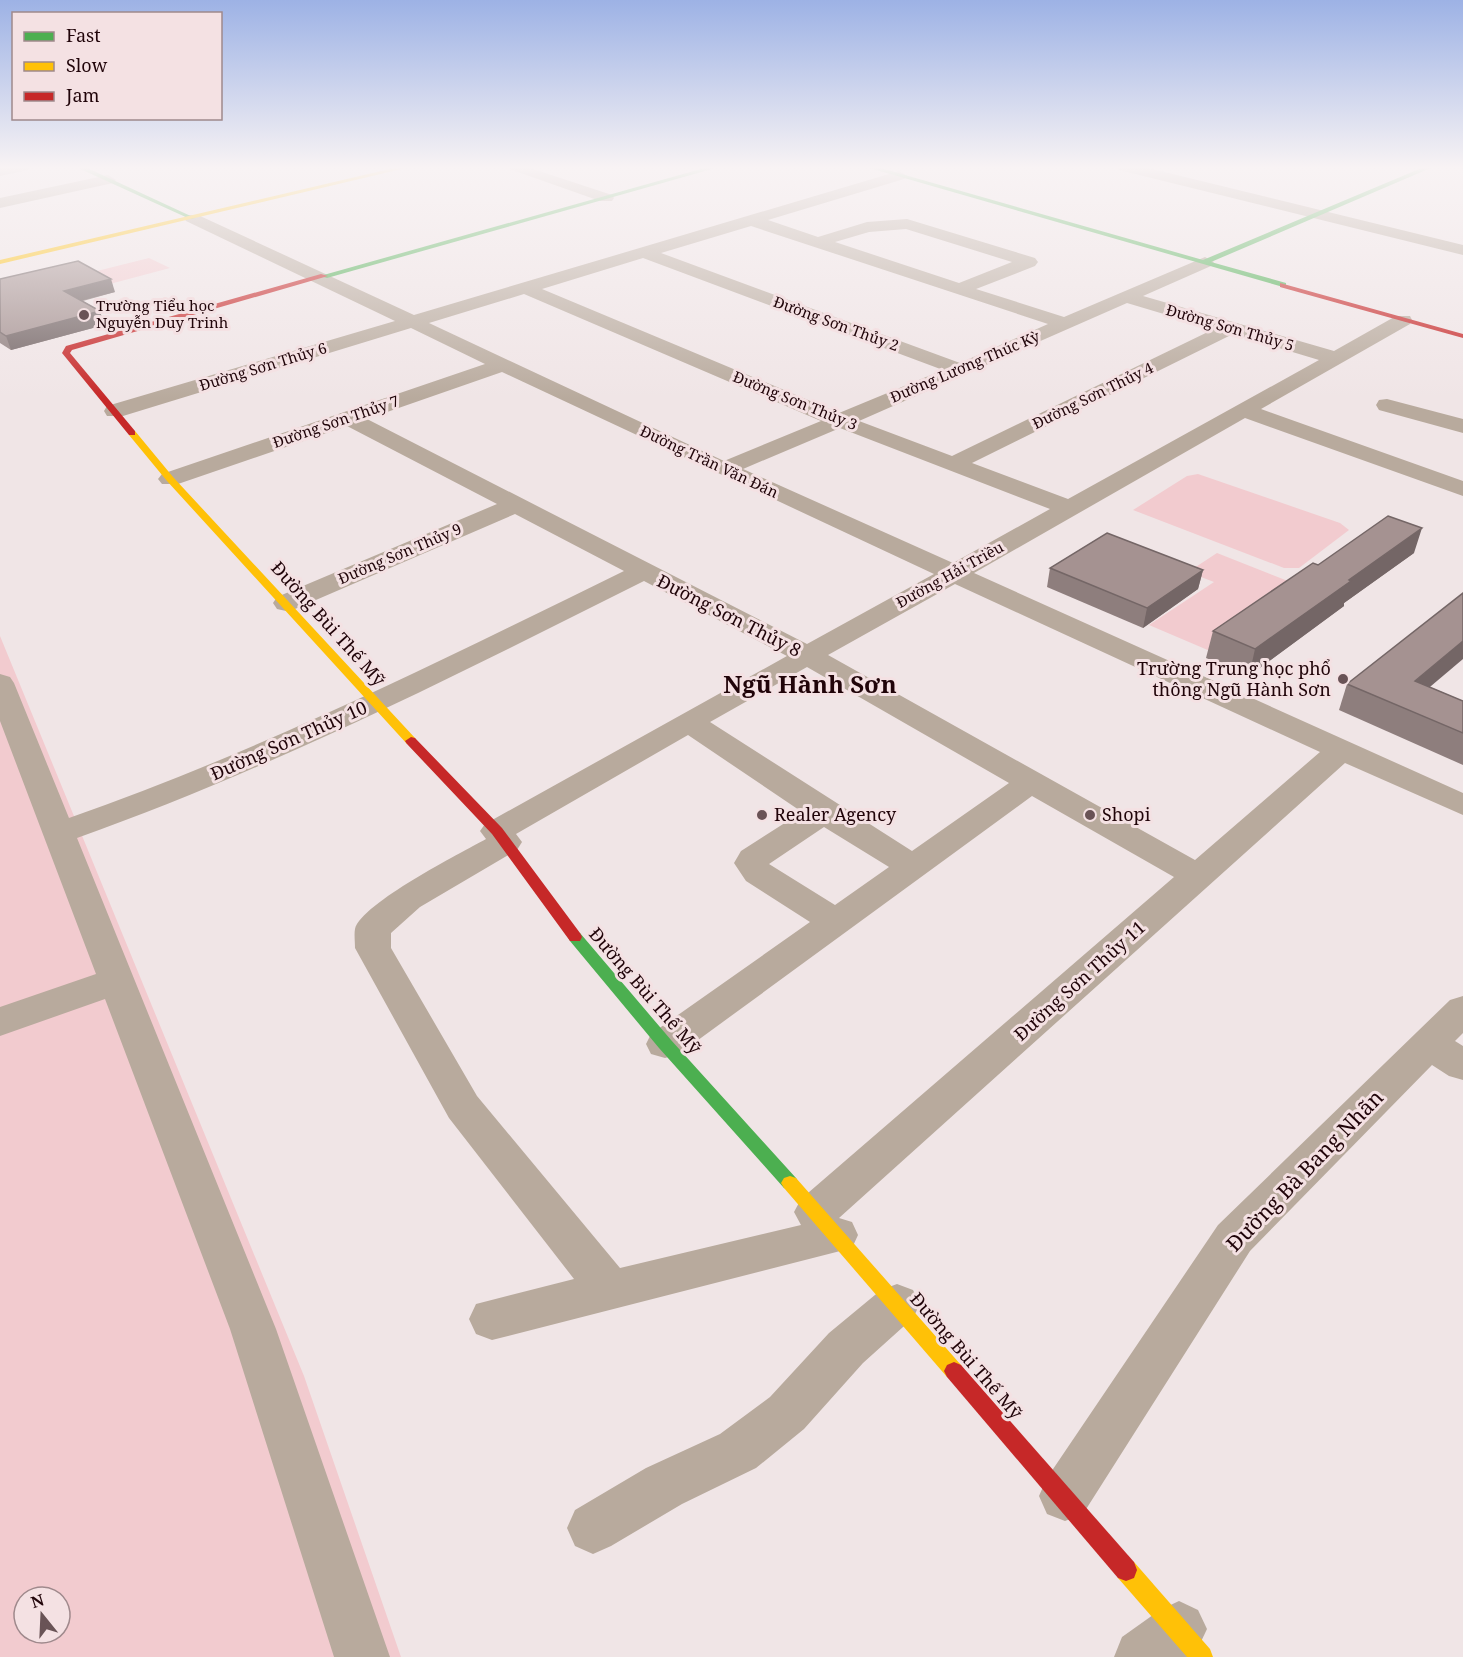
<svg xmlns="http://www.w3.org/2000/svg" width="1463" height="1657" viewBox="0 0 1463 1657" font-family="'Noto Serif',serif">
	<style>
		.green { fill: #f2cbcf; fill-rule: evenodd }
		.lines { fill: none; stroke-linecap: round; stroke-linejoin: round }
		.street { fill: #b8aa9d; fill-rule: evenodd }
		.fast { fill: #4caf50; fill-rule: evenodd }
		.slow { fill: #ffc107; fill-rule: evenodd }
		.jam { fill: #c62828; fill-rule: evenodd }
		.wall { fill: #8e7e7d }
		.shaded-wall { fill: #746666 }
		.building { fill: #a59291; stroke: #746666; stroke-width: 1.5 }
		.poi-dot { fill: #695356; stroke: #f4e1e3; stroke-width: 2 }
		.labels { text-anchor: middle; stroke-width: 6; stroke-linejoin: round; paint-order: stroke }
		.far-poi-label { font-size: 15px; fill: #200409; stroke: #f4e1e3; text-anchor: start }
		.far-street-label { font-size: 15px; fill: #200409; stroke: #f4e1e3 }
		.street-label { font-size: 18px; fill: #200409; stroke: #f4e1e3 }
		.poi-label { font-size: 18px; fill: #200409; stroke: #f4e1e3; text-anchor: start }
		.near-street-label { font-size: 21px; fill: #200409; stroke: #f4e1e3 }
		.district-label { font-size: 24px; font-weight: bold; fill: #200409; stroke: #f4e1e3 }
	</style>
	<rect width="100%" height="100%" fill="#f0e5e6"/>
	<!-- green -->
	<g class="green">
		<polygon points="149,258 170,268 106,285 85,274"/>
		<polygon points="1198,474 1340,523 1349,530 1299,568 1284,568 1133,510 1187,476"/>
		<polygon points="1217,553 1293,583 1210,651 1149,625 1214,582 1188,572"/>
		<path d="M0,636L304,1376L401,1657H0ZM24,1597H60V1633H24Z"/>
	</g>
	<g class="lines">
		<!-- street -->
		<g class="street">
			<polygon points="30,167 28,170 0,176 0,168"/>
			<polygon points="504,167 527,167 612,195 614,198 612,201 600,201"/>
			<polygon points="1117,167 1144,167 1463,245 1463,255 1119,170"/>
			<path d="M899,171L907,176L904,179L768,220L818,237L867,222L907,219L1035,258L1038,262L1035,266L976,289L1064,317L1205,257L1214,262L1211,266L1143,296L1334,351L1396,316H1410L1412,320L1410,324L1261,409L1463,481V496L1245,418L974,573L1463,793V815L1345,763L839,1218L852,1222L858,1235L852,1248L492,1340L476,1334L469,1319L476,1304L574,1279L449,1118L355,948C355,942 354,934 355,929C362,903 461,853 486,839L480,831L485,824L787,656L644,581C458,674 274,768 77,838L276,1329L390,1657H334L230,1329L105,999L0,1036V1007L96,974L0,721V674L10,677L14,683L69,818C261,751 442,660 624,571L515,514L295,609L286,611L277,609L273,603L277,597L497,504L347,426L178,484H162L158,479L162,474L485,364L411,328L123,416H107L104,411L107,406L395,321L186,221L184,218L186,215H198L414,315ZM751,226L1048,324L960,363L661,253ZM906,229L1012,262L959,283L835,242L869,232ZM643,258L943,370L839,413L542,289ZM524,294L821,421L724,461L429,323ZM1127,303L1214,329L952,456L859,421ZM1233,334L1319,360L1068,499L972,463ZM502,372L934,574L807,644L367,419ZM840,428L1050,509L953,563L743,469ZM955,584L1320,752L1195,860L828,655ZM807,667L1009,783L912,851L710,722ZM688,735L802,812L741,851L734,863L746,881L810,922L651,1034L646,1044L651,1054L665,1058L679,1054L1032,796L1174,877L801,1199L794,1212L801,1225L620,1268L477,1096L391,948V933L420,907L517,850L522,842L516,834ZM824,827L889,867L835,905L769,864Z"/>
			<polygon points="108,175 116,180 113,183 0,208 0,198"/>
			<polygon points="1387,399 1463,419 1463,433 1379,410 1376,405 1379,400"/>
			<polygon points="1463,996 1463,1033 1455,1041 1463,1046 1463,1080 1449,1076 1432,1065 1250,1251 1083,1514 1065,1521 1047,1514 1039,1496 1047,1478 1218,1225 1450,1000"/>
			<polygon points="897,1284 913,1290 920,1304 913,1318 863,1363 804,1429 756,1468 682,1504 611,1546 593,1554 575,1546 567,1528 575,1510 646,1468 720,1434 770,1397 829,1333 881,1290"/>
			<polygon points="1179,1601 1198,1610 1207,1629 1198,1648 1187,1657 1114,1657 1122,1637 1160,1610"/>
		</g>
		<!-- fast -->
		<g class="fast">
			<polygon points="76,167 85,167 195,218 190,219"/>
			<polygon points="708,167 719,167 327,278 320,276"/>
			<polygon points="866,167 877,167 1203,260 1424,167 1433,167 1211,262 1286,283 1286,287 1283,287"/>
			<polygon points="575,932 580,933 671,1040 796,1178 799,1183 796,1188 790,1190 784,1188 659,1048 570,941 568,937 570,933"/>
		</g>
		<!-- slow -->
		<g class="slow">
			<polygon points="398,167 410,167 0,264 0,260"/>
			<polygon points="129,431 135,431 173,477 415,738 417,741 415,744 407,744 167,481 129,435"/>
			<polygon points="790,1176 796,1178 961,1365 964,1371 961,1377 954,1380 947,1377 784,1188 781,1183 784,1178"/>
			<polygon points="1126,1559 1134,1562 1210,1649 1213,1657 1187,1657 1118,1578 1115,1570 1118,1562"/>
		</g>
		<!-- jam -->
		<g class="jam">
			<polygon points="321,274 328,276 72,350 70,353 135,431 135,435 129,435 62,353 66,346"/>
			<polygon points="1280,283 1463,334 1463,338 1280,287"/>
			<polygon points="411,737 415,738 502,828 580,933 582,937 580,941 570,941 492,834 407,744 405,741"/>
			<polygon points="954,1362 961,1365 1134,1562 1137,1570 1134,1578 1126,1581 1118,1578 947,1377 944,1371 947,1365"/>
		</g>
	</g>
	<!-- wall -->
	<g class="wall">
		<polygon points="0,279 115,292 83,301 100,311 104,325 11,350 0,343"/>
		<polygon points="1414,553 1344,603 1344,606 1249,676 1206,658 1213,631 1318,565"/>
		<polygon points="1050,568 1203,570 1198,589 1143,628 1047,587"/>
		<polygon points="1347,684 1430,687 1463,701 1463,765 1339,710"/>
	</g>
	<!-- shaded-wall -->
	<g class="shaded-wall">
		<polygon points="111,279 115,292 68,304 64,291"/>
		<polygon points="100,311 104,325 11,350 6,336"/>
		<polygon points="1422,528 1414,553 1344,603 1344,606 1249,676 1255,649 1349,580"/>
		<polygon points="1203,570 1198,589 1143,628 1147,608"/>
		<polygon points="1463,641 1463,659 1405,708 1415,681"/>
	</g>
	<!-- building -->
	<g class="building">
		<polygon points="78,261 111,279 64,291 100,311 6,336 0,332 0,279"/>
		<polygon points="1388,516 1422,528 1349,580 1351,581 1255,649 1213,631 1313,563 1318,565"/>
		<polygon points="1107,533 1203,570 1147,608 1050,568"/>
		<polygon points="1463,593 1463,641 1415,681 1463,701 1463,733 1347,684"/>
	</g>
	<!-- sky -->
	<linearGradient id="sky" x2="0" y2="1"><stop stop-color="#9db2e5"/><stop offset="0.42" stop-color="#f8f3f4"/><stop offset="1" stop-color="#f8f3f4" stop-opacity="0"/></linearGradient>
	<rect width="1463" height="399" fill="url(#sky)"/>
	<!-- markers -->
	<g class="poi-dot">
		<circle cx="84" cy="315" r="6"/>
		<circle cx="1343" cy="679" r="6"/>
		<circle cx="762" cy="815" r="6"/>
		<circle cx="1090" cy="815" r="6"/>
	</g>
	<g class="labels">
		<!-- far-poi labels -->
		<g class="far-poi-label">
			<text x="96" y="311">Trường Tiểu học<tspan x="96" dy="17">Nguyễn Duy Trinh</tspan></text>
		</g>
		<!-- far-street labels -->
		<g class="far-street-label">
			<text transform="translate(836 324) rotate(20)" y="5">Đường Sơn Thủy 2</text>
			<text transform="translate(1230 328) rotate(16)" y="5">Đường Sơn Thủy 5</text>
			<text transform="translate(263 367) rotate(-17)" y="5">Đường Sơn Thủy 6</text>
			<text transform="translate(965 367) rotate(-23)" y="5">Đường Lương Thúc Kỳ</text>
			<text transform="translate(1093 396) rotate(-26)" y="5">Đường Sơn Thủy 4</text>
			<text transform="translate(795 401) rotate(22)" y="5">Đường Sơn Thủy 3</text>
			<text transform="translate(336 422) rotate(-19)" y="5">Đường Sơn Thủy 7</text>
			<text transform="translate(709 462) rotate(25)" y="5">Đường Trần Văn Đán</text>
			<text transform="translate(400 554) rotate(-23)" y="5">Đường Sơn Thủy 9</text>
			<text transform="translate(950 575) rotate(-29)" y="5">Đường Hải Triều</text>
		</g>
		<!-- street labels -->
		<g class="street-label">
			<text transform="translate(729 616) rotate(27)" y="6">Đường Sơn Thủy 8</text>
			<text transform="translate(328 624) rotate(48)" y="6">Đường Bùi Thế Mỹ</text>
			<text transform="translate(289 741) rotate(-24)" y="6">Đường Sơn Thủy 10</text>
			<text transform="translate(1080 981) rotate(-42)" y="6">Đường Sơn Thủy 11</text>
			<text transform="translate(645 991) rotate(49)" y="6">Đường Bùi Thế Mỹ</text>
			<text transform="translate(966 1356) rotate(49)" y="6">Đường Bùi Thế Mỹ</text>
		</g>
		<!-- poi labels -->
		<g class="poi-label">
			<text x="1331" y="675" text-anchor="end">Trường Trung học phổ<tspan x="1331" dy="21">thông Ngũ Hành Sơn</tspan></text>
			<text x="774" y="821">Realer Agency</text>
			<text x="1102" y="821">Shopi</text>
		</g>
		<!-- near-street labels -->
		<g class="near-street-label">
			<text transform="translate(1305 1171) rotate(-46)" y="7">Đường Bà Bang Nhãn</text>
		</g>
		<!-- district labels -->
		<g class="district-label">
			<text x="810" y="693">Ngũ Hành Sơn</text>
		</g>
	</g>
	<!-- legend -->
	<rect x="12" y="12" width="210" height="108" fill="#f4e1e3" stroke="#9f898c" stroke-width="1.5"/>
	<rect x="24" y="32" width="30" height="9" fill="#4caf50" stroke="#9f898c" stroke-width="1.5"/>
	<text x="66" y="42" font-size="18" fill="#200409">Fast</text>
	<rect x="24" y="62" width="30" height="9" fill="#ffc107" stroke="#9f898c" stroke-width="1.5"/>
	<text x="66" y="72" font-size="18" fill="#200409">Slow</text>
	<rect x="24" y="92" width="30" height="9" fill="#c62828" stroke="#9f898c" stroke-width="1.5"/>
	<text x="66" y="102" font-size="18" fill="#200409">Jam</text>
	<!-- north arrow -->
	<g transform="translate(42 1615) rotate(342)"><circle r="28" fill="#f4e1e3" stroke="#9f898c" stroke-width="1.5"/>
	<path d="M0-4.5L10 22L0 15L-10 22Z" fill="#695356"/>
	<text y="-9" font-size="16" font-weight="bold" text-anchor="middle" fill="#200409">N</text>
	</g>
</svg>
